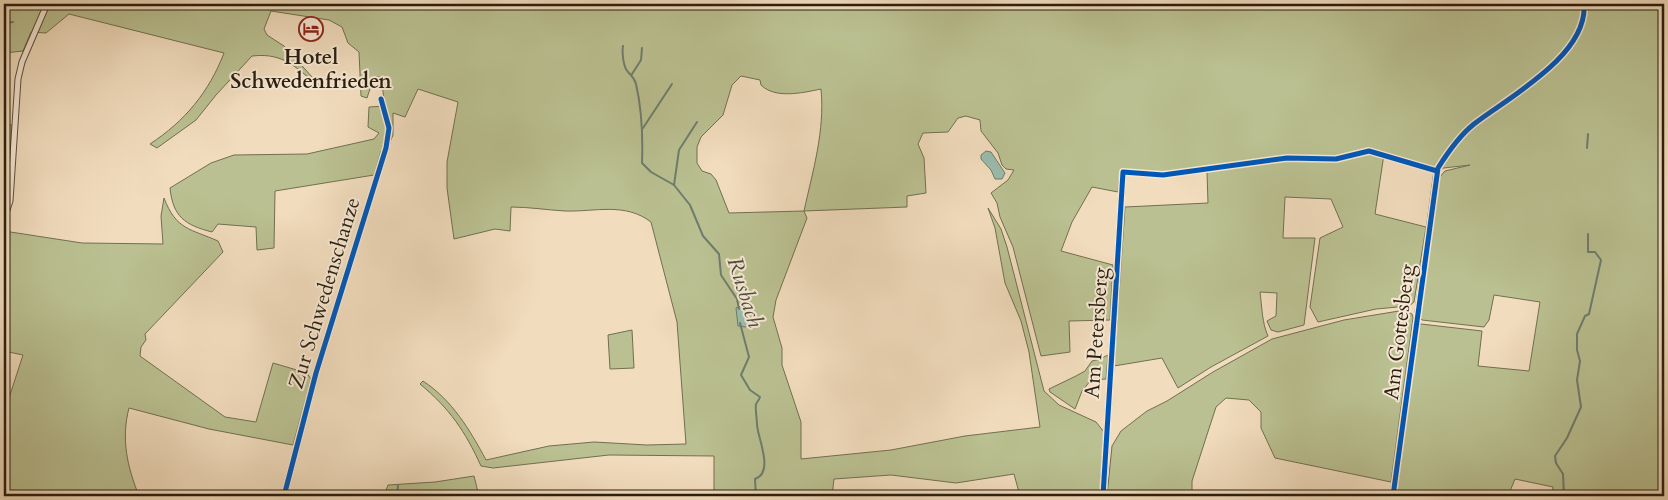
<svg xmlns="http://www.w3.org/2000/svg" width="1668" height="500" viewBox="0 0 1668 500" font-family="Cardo,serif">
	<style>
		.green { fill: #bac091; stroke: #726f50; fill-rule: evenodd }
		.water { fill: #9bbcad; stroke: #6e7d6e }
		.lines { fill: none; stroke-linecap: round; stroke-linejoin: round }
		.stream { stroke: #6e7d6e; stroke-width: 2 }
		.street-casing { stroke: #5c4e3a; stroke-width: 7 }
		.street { stroke: #f6e8d4; stroke-width: 5 }
		.cycleway-casing { stroke: #f6e8d4; stroke-width: 8 }
		.cycleway { stroke: #0057b8; stroke-width: 5 }
		.labels { text-anchor: middle; stroke-width: 4; stroke-linejoin: round; paint-order: stroke }
		.poi-label { font-size: 21px; font-weight: bold; fill: #2a1e0f; stroke: #f6e8d4 }
		.street-label { font-size: 21px; fill: #2a1e0f; stroke: #f6e8d4 }
		.water-label { font-size: 22px; font-style: italic; fill: #4c4d3e; stroke: #f6e8d4 }
	</style>
	<rect width="100%" height="100%" fill="#f1dcbd"/>
	<filter id="stains"><feTurbulence type="fractalNoise" baseFrequency=".004" numOctaves="4"/><feColorMatrix values="0 0 0 0 .2 0 0 0 0 .09 0 0 0 0 .02 0 0 0 .5 -.17"/></filter>
	<radialGradient id="worn" r=".72"><stop offset=".6" stop-color="#630" stop-opacity="0"/><stop offset="1" stop-color="#630" stop-opacity=".3"/></radialGradient>
	<!-- green -->
	<g class="green">
		<path d="M4,4H1664V496H1552L1553,487L1515,479L1508,496H1396L1418,326L1421,324L1482,331L1478,366L1529,371L1540,302L1494,295L1489,320L1484,327L1422,320L1419,317L1439,178L1445,171L1470,165L1435,169L1384,154L1375,214L1426,227L1414,302L1409,306L1376,309L1318,322L1310,307L1320,238L1343,227L1331,199L1285,197L1283,238H1315L1304,325L1278,332L1271,330L1267,321L1276,316L1277,293L1260,292C1262,307 1262,323 1268,336L1211,367L1178,388L1162,358L1114,366L1125,207L1208,203L1207,172L1162,177L1120,173L1118,192L1092,187L1072,222L1061,251L1113,265L1110,320L1069,321L1070,352L1041,356L1013,247L1000,217L997,203L991,193L1008,180L1014,170L1006,169L1002,165L998,153L981,131L980,120L966,116L958,118L948,132L923,133L918,144L924,158L926,193L907,196V207L804,211L807,218L776,300L773,317L782,348V365L801,422V459L891,450L965,436L1040,427L1029,352L1021,321L1005,283L995,228L988,208L1001,229L1007,247L1044,391L1059,405L1096,422L1104,432L1100,496H1020L1014,474L956,483L891,475L834,479L832,496H714V456L609,455L493,468L481,466C465,431 450,409 420,384L423,381C452,400 470,430 486,460L549,446L594,442L647,445L686,444L677,322L651,222C625,202 595,212 565,211C547,210 529,207 511,207L510,231L495,229L454,239L447,188V162L458,102L418,89L405,117L393,113V135L386,152L381,151L374,175L275,191L274,248L257,250L256,227L218,224L212,232C185,225 173,217 170,188L211,163L234,155L307,154L374,139L379,133L368,127L369,107L385,106L381,77H374L367,98L361,96L359,52L348,43L342,27L329,20L271,11L264,29L267,35L284,46L323,89C298,71 287,52 252,56L216,95L196,120L157,148L150,144C185,121 209,92 224,53L69,14L46,33L31,32L23,51L4,53ZM741,76L760,80L761,85C775,99 802,93 821,89C825,131 813,170 804,211L729,213L716,180L711,174L702,171L697,163V147L701,137L723,115L732,85Z"/>
		<polygon points="4,125 12,125 10,167 4,166"/>
		<path d="M164,198C176,230 191,229 218,241L223,252L145,334L146,340L141,347L140,356L225,417L256,422L273,363L307,373L311,379L293,445L209,429L129,408C121,439 127,466 139,496H4V400L8,401L23,355L4,351V231L82,243L163,244L161,216Z"/>
		<polygon points="1405,310 1412,314 1413,318 1391,482 1275,458 1261,428 1261,412 1249,400 1226,398 1216,407 1192,481 1192,496 1107,496 1112,446 1121,431 1147,411 1167,401 1213,372 1272,339 1344,320"/>
		<polygon points="632,330 634,368 610,369 608,335"/>
		<polygon points="1108,355 1106,379 1091,380 1082,391 1075,409 1050,392 1049,389 1076,376 1085,371 1092,361 1100,359"/>
		<polygon points="474,476 479,496 384,496 388,485 435,482"/>
	</g>
	<!-- water -->
	<g class="water">
		<polygon points="986,151 991,152 1005,173 1002,179 995,179 991,170 981,159 981,155"/>
		<polygon points="743,305 747,311 749,324 746,327 738,326 736,308"/>
	</g>
	<g class="lines">
		<!-- stream -->
		<g class="stream">
			<polyline points="4,23 13,22"/>
			<path d="M623,46C622,52 623,67 628,72C632,76 634,77 636,84C642,110 643,136 642,163L651,172L674,185L690,205L703,236L719,254L721,275L737,299L739,309"/>
			<polyline points="632,74 641,60 642,48"/>
			<polyline points="643,128 672,84"/>
			<polyline points="1587,148 1588,134"/>
			<polyline points="674,185 679,150 697,122"/>
			<path d="M740,323L749,357L741,375L750,390L760,397C759,400 757,402 756,404C755,409 757,419 757,424C757,437 775,472 755,479L756,496"/>
			<polyline points="397,496 398,485"/>
			<polyline points="1564,496 1563,474 1556,463 1555,456 1567,438 1581,407 1577,380 1580,361 1577,350 1577,334 1585,316 1589,314 1601,260 1595,252 1588,252 1588,234"/>
		</g>
		<defs>
			<g id="street">
				<polyline points="4,219 10,201 18,79 22,62 47,4"/>
				<polyline points="284,496 316,373 386,148 389,128 381,99"/>
				<polyline points="1103,496 1123,172"/>
				<polyline points="1393,496 1437,171"/>
			</g>
		</defs>
		<!-- street casing -->
		<use href="#street" class="street-casing"/>
		<!-- street -->
		<use href="#street" class="street"/>
		<defs>
			<g id="cycleway">
				<polyline points="284,496 316,373 386,148 389,128 381,99"/>
				<polyline points="1103,496 1123,172 1163,175 1287,158 1336,159 1369,151 1437,171"/>
				<path d="M1393,496L1438,168C1448,152 1459,136 1474,124C1509,97 1588,55 1584,4"/>
			</g>
		</defs>
		<!-- cycleway casing -->
		<use href="#cycleway" class="cycleway-casing"/>
		<!-- cycleway -->
		<use href="#cycleway" class="cycleway"/>
	</g>
	<!-- icons -->
	<defs>
		<symbol id="hotel-ring" viewBox="-11 -11 22 22"><circle r="9.5" fill="#f6e8d4" stroke="#8f2418" stroke-width="1.5"/><path d="M-6-4.5h1.5V1H6V5H4.5V3h-9V5H-6ZM-4 0a1.8 1.8 0 1 1 3.6 0ZM.5 0V-2.5h3Q6-2.5 6 0Z" fill="#8f2418"/></symbol>
	</defs>
	<g fill-rule="evenodd">
		<use href="#hotel-ring" x="297" y="15" width="28" height="28"/>
	</g>
	<g class="labels">
		<!-- poi labels -->
		<g class="poi-label">
			<text x="311" y="64">Hotel<tspan x="311" dy="24">Schwedenfrieden</tspan></text>
		</g>
		<!-- street labels -->
		<g class="street-label">
			<text transform="translate(324 293) rotate(-73)" y="7">Zur Schwedenschanze</text>
			<text transform="translate(1399 332) rotate(-83)" y="7">Am Gottesberg</text>
			<text transform="translate(1096 333) rotate(-86)" y="7">Am Petersberg</text>
		</g>
		<!-- water labels -->
		<g class="water-label">
			<text transform="translate(746 292) rotate(72)" y="8">Rusbach</text>
		</g>
	</g>
	<!-- margin -->
	<rect width="1668" height="500" fill="none" stroke="#f1dcbd" stroke-width="20"/>
	<rect x="5" y="5" width="1658" height="490" fill="none" stroke="#2a1e0f" stroke-width="2.5"/>
	<rect x="10" y="10" width="1648" height="480" fill="none" stroke="#2a1e0f"/>
	<rect width="100%" height="100%" filter="url(#stains)"/>
	<rect width="100%" height="100%" fill="url(#worn)"/>
</svg>
